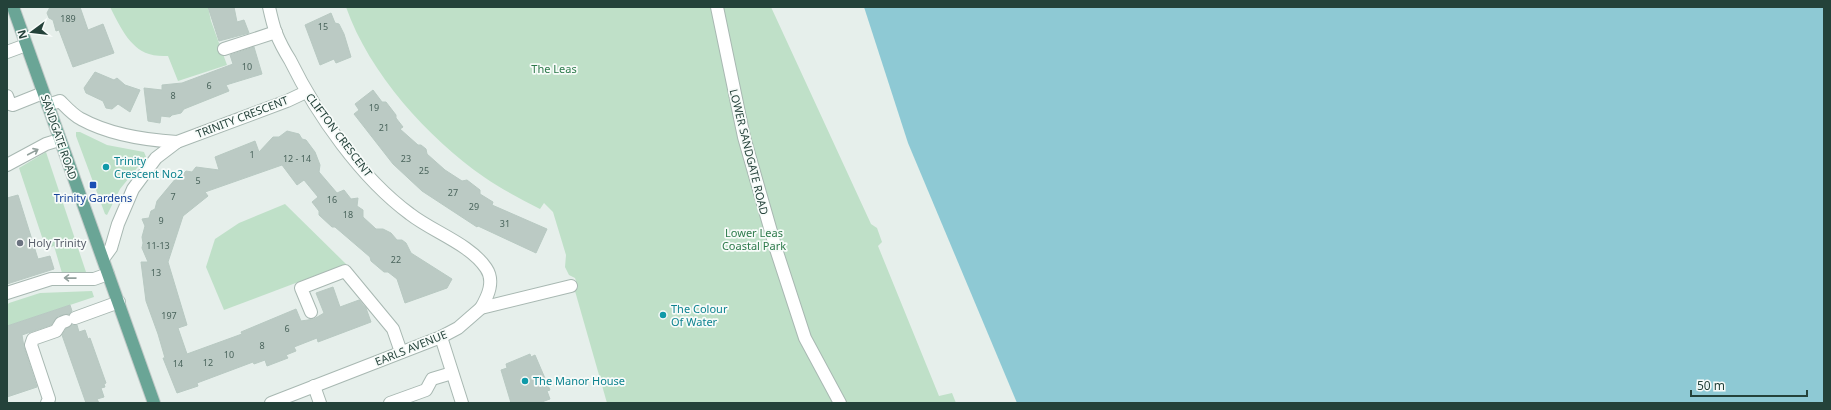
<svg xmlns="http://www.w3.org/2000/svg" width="1831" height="410" viewBox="0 0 1831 410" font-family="'Noto Sans',sans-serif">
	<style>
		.green { fill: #bfe0c8 }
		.water { fill: #8ec9d4 }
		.building { fill: #bbcac4; stroke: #b8c9c2 }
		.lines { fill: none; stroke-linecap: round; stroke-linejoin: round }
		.minor-casing { stroke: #a8b8b2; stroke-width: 14 }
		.major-casing { stroke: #c2cac8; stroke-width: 14 }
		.minor { stroke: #fff; stroke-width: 12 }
		.major { stroke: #6aa596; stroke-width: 12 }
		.oneway { stroke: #92a09c }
		.culture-dot { fill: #0f9aa8; stroke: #f7fbf9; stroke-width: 1.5 }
		.transit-dot { fill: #1a4fb4; stroke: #f7fbf9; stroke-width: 1.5 }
		.worship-dot { fill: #6b7280; stroke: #f7fbf9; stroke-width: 1.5 }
		.labels { text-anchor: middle; stroke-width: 3.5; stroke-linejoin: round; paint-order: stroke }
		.number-label { font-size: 9px; fill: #4a645c }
		.park-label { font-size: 11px; fill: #2d7a4b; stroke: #f7fbf9 }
		.street-label { font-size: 11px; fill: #24423a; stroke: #f7fbf9 }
		.culture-label { font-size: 11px; fill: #0d838f; stroke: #f7fbf9; text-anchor: start }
		.transit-label { font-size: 11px; fill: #164399; stroke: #f7fbf9 }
		.worship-label { font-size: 11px; fill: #5b616d; stroke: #f7fbf9; text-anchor: start }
	</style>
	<rect width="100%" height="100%" fill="#e6efeb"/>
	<!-- green -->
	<g class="green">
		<path d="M110,7H208L211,21L227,65L178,81L168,56C162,56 155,56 149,54C129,48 119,24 110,7Z"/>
		<path d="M346,7H771L871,224L877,228L882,242L878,246L939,396L952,393L956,403H607L575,291L578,287L575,278L569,275L565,267L566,255L553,212L544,203L540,209C521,199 501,189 484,177C428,138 369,73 346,7Z"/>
		<polygon points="76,132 80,132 107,145 144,152 146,157 120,189 107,215 105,214 76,136"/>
		<polygon points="46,152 86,272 62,273 54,246 46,249 19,168"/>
		<polygon points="285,204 346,264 224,310 206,267 215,239 239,223"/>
		<polygon points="92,291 94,297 7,326 7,305 9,303 40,293"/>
	</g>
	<!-- water -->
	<polygon class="water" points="864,7 1824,7 1824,403 1017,403 908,143"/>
	<!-- building -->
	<g class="building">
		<polygon points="50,7 80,7 88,30 103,24 114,53 73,67 59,30 56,31 53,20 49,18 47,13"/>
		<polygon points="208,7 234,7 237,22 244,20 249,33 219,41"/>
		<polygon points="331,13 335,23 339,24 344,34 351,57 336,63 334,59 320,65 305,25"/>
		<polygon points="254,47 262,74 226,85 229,91 184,109 181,113 172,115 170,117 161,116 160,123 148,121 144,88 162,90 162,85 182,83 233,64 230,55"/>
		<polygon points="95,72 114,80 117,78 125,85 140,90 130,112 118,104 112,109 106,108 103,101 86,93 84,88"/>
		<polygon points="373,90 382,102 386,102 396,115 396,118 403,127 400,129 418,145 421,145 426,149 427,154 445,170 462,181 467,180 480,190 480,194 493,202 492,205 547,229 536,253 478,226 477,227 422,191 393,164 354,114 359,110 355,104"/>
		<polygon points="287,131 299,134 302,139 306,140 315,152 320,165 319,172 337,193 344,190 351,199 358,198 357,206 363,210 363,217 376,229 383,229 391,233 397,240 402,240 406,243 411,253 452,279 447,288 405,303 397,279 388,272 384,272 371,261 370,257 335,227 332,227 319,215 319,211 312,202 318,197 304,180 297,185 282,165 205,192 208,196 183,216 168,262 187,325 178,328 187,354 242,334 241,332 296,309 301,321 314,319 324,313 316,293 333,287 340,307 359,300 366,308 371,322 318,342 317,338 294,347 296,351 286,355 288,358 267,366 265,360 254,364 253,362 197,383 198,386 177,393 163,358 165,358 158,334 146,301 141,262 148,262 142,248 143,243 142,237 145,226 142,219 149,218 151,211 155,209 157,201 177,177 180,177 186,171 192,172 196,167 219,170 215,157 255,141 259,152 273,137 279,137"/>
		<polygon points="18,195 38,259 50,256 54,269 7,284 7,198"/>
		<polygon points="70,305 72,311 69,314 58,316 51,325 22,335 24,347 37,387 7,397 7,326"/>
		<polygon points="72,325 77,325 79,332 85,330 88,339 90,338 106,383 104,384 105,387 101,388 104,397 97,399 99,403 86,403 62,335 66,329"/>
		<polygon points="530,354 531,357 535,355 550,390 547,391 550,399 539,403 511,403 501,370 507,368 506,364"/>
	</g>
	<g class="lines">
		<defs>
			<g id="minor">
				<path d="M269,7C271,16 273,25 276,33C280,43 285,52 290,60C317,115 361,178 410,214C433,232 470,244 486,268C495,281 488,296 481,308"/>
				<polyline points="717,7 744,137 776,249 805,338 840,403"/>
				<polyline points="224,49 276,32"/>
				<polyline points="7,52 26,45"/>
				<polyline points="7,96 10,104 13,105 43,93"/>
				<path d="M48,105L60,101C66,107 73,115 81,119C110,135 144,140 177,142"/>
				<polyline points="7,165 46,144 59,140"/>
				<polyline points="103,259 111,248 118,224 133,189 156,158 177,142 287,101 306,92"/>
				<polyline points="7,293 51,279 94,279 108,274"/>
				<polyline points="311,312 301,288 345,271 393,329 401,352"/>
				<polyline points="75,318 119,302"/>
				<polyline points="441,337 462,403"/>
				<polyline points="314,386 320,403"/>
				<polyline points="47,403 49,399 31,345 33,339 56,331 61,323 66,321"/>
				<polyline points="271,403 441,337 458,328 481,308 571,286"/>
				<polyline points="390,403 426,390 432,379 452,373"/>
			</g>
			<polyline id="major" points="13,7 154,403"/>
		</defs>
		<!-- minor casing -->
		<use href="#minor" class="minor-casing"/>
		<!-- major casing -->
		<use href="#major" class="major-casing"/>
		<!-- minor -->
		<use href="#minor" class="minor"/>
		<!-- major -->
		<use href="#major" class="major"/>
	</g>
	<!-- one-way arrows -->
	<defs><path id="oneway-shaft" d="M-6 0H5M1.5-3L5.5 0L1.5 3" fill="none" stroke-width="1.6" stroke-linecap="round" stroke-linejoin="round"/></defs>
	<g class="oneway">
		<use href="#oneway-shaft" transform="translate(33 152) rotate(-28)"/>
		<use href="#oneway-shaft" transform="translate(70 278) rotate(-179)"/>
	</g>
	<!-- markers -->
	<g class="culture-dot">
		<circle cx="106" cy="167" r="4"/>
		<circle cx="663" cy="315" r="4"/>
		<circle cx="525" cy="381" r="4"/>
	</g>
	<rect class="transit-dot" x="89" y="181" width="8" height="8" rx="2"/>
	<circle class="worship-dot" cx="20" cy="243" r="4"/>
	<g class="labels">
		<!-- number labels -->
		<g class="number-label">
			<text x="68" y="22">189</text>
			<text x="323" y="30">15</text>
			<text x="247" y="70">10</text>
			<text x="209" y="89">6</text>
			<text x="173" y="99">8</text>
			<text x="374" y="111">19</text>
			<text x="384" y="131">21</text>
			<text x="252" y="158">1</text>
			<text x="297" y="162">12 - 14</text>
			<text x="406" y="162">23</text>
			<text x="424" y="174">25</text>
			<text x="198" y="184">5</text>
			<text x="453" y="196">27</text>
			<text x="173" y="200">7</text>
			<text x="332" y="203">16</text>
			<text x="474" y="210">29</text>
			<text x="348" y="218">18</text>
			<text x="161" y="224">9</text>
			<text x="505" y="227">31</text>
			<text x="158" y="249">11-13</text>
			<text x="396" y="263">22</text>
			<text x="156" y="276">13</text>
			<text x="169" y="319">197</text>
			<text x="287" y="332">6</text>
			<text x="262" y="349">8</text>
			<text x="229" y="358">10</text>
			<text x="208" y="366">12</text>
			<text x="178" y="367">14</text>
		</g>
		<!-- park labels -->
		<g class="park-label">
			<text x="554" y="73">The Leas</text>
			<text x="754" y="237">Lower Leas<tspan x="754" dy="13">Coastal Park</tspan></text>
		</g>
		<!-- street labels -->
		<g class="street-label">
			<text transform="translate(242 117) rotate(-21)" y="4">TRINITY CRESCENT</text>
			<text transform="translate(339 135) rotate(53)" y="4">CLIFTON CRESCENT</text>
			<text transform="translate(59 137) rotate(71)" y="4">SANDGATE ROAD</text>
			<text transform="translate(749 152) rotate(76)" y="4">LOWER SANDGATE ROAD</text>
			<text transform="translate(411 348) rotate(-22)" y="4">EARLS AVENUE</text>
		</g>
		<!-- culture labels -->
		<g class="culture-label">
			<text x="114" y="165">Trinity<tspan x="114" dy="13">Crescent No2</tspan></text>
			<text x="671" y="313">The Colour<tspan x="671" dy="13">Of Water</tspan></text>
			<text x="533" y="385">The Manor House</text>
		</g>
		<!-- transit labels -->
		<g class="transit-label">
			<text x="93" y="202">Trinity Gardens</text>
		</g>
		<!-- worship labels -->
		<g class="worship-label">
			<text x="28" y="247">Holy Trinity</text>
		</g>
	</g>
	<!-- border -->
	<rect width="1831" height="410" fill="none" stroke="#24423a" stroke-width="16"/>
	<!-- north arrow -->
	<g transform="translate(32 32) rotate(255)" stroke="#f7fbf9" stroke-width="3" paint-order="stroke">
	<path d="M0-3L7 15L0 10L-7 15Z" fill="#24423a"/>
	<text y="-6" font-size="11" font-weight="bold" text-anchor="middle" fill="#24423a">N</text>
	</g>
	<!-- scale -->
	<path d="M1691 390v6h116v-6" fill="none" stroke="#24423a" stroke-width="2"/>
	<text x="1697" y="390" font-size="12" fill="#24423a" stroke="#f7fbf9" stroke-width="3" paint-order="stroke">50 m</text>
</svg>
